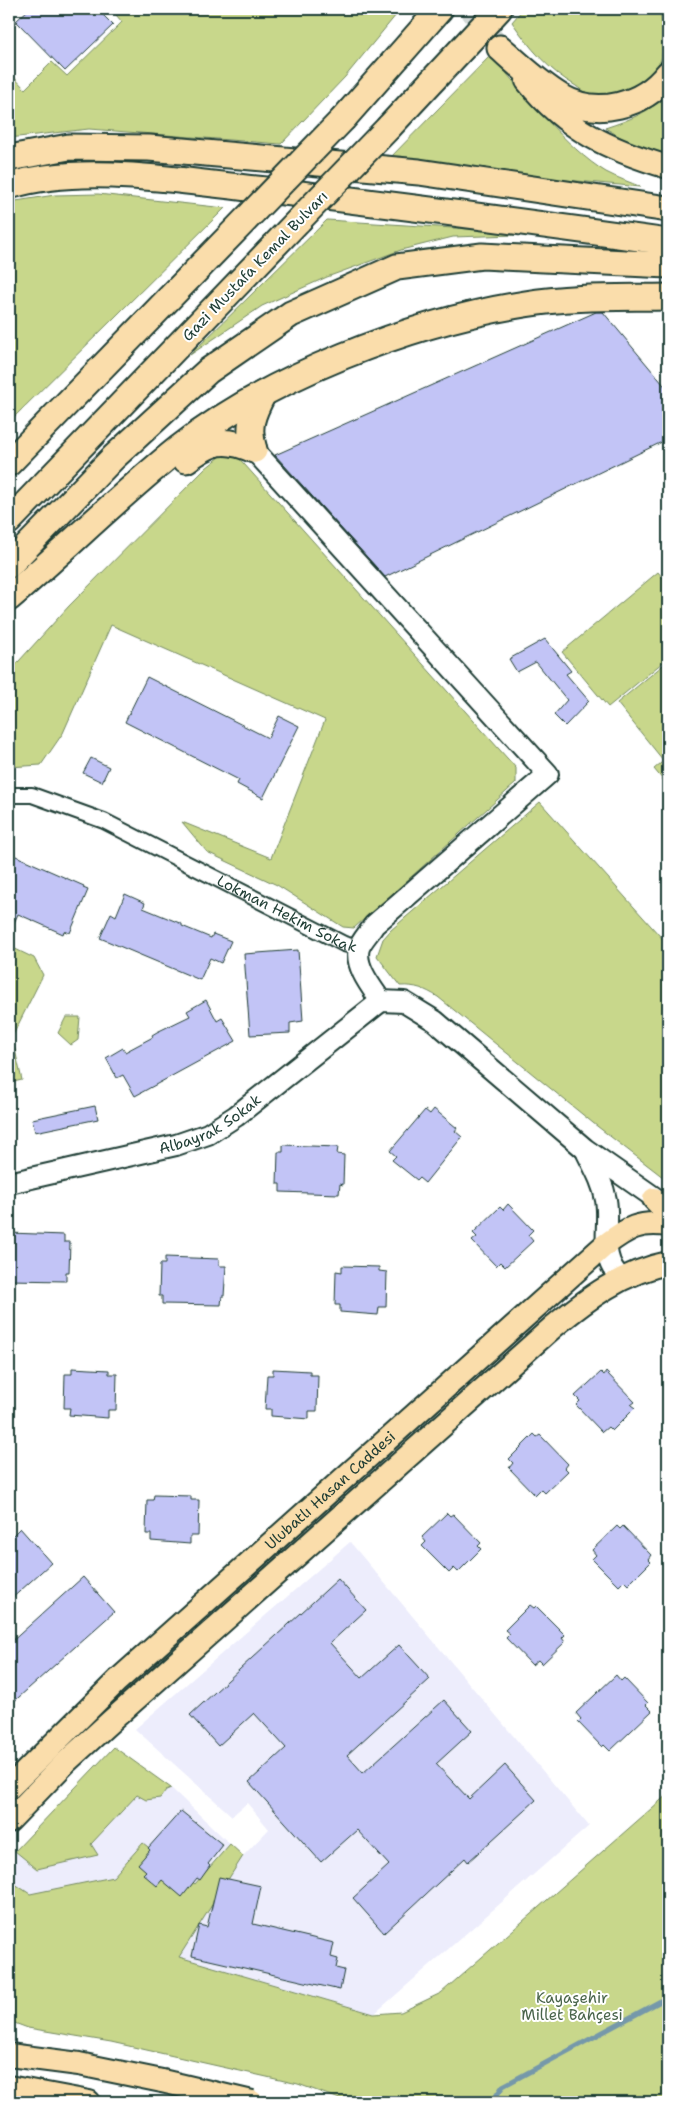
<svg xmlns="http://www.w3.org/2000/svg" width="677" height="2111" viewBox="0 0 677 2111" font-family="'Shantell Sans',sans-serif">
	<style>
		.built { fill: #ededfc }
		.green { fill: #c8d78b; stroke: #748a60 }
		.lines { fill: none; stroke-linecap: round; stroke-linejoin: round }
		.stream { stroke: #7598aa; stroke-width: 5 }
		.building { fill: #c2c4f6; stroke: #1f3d34 }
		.primary-tunnel { stroke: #d2d8d6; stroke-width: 22; stroke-dasharray: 22 11; stroke-linecap: butt }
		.street-casing { stroke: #1f3d34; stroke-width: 18 }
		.secondary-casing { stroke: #1f3d34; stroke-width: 24 }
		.primary-casing { stroke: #1f3d34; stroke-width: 26 }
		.highway-casing { stroke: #1f3d34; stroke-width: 29 }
		.street { stroke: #fff; stroke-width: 14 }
		.secondary { stroke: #fff; stroke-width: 20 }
		.primary { stroke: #faddab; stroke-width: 22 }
		.highway { stroke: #faddab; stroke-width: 25 }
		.primary-bridge-casing { stroke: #1f3d34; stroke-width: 26; stroke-linecap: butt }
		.highway-bridge-casing { stroke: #1f3d34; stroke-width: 29; stroke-linecap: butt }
		.primary-bridge { stroke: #faddab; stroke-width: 22 }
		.highway-bridge { stroke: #faddab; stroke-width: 25 }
		.labels { text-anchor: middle; stroke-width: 4; stroke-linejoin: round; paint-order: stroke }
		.street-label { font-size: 15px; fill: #1f3d34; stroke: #fff }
		.park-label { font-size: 15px; fill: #49644a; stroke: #fff }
	</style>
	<rect width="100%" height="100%" fill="#fff"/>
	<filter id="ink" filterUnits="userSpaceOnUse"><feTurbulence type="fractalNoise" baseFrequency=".02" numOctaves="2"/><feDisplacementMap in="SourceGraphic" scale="10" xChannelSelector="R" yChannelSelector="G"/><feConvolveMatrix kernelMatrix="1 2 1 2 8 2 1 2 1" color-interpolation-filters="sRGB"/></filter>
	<g filter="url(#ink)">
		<!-- built -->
		<polygon class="built" points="350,1542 589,1826 374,2014 179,1957 9,1925 9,1857 114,1747 171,1788 243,1856 269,1829 247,1803 232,1816 135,1729"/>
		<!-- green -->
		<g class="green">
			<polygon points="111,9 401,9 345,77 281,144 89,129 9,138 9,72 25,89 52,62 67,76 122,22"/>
			<path d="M523,9H660C662,22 666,50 660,62C650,84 613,101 589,94C584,93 579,88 576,86C548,70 530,48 512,22Z"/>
			<path d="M491,55C521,90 567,149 606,172C617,178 630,182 641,187L385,163Z"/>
			<path d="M668,94V158L639,148L605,128C630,120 649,112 668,94Z"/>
			<polygon points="98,194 225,208 9,422 9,202 55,195"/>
			<polygon points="327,220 548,234 453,237 401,250 327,277 262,306 190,355"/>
			<polygon points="225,453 236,455 516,768 516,783 354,928 343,927 277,885 207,852 182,822 271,858 325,720 111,625 63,733 41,765 9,767 9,672 69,606 206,468"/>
			<polygon points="658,572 668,584 668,658 608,707 562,652"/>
			<polygon points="668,661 668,756 663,760 617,703"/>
			<polygon points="668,757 668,786 654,769"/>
			<path d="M540,802L668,945V1181L593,1123L438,997C425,989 416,985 400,986L377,956L383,939L391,930Z"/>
			<polygon points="9,946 34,958 43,975 12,1037 22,1080 9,1083"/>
			<polygon points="66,1017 80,1017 78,1040 71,1045 58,1033"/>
			<polygon points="114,1747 171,1788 166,1790 160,1798 146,1800 137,1795 91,1844 98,1855 37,1869 15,1851"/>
			<polygon points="668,1794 668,2102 348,2102 298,2084 111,2042 28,2028 9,2021 9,1880 30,1894 113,1877 143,1843 195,1884 230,1844 243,1856 179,1957 374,2014 401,2012 441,1993"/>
		</g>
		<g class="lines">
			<!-- stream -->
			<polyline class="stream" points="492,2102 503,2086 668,1997"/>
		</g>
		<!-- building -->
		<g class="building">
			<polygon points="29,9 97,9 113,25 65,71 16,21"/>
			<polygon points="596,312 603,312 668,390 668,439 385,577 275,455"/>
			<polygon points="545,639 571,671 566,674 589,701 565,726 554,715 567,700 536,662 517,672 509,659"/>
			<polygon points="147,677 268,738 279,716 299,726 263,798 237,784 239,780 125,722"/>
			<polygon points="91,758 109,767 102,782 83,773"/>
			<polygon points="9,853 84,886 83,888 88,890 70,933 64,931 63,934 18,914 9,934"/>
			<polygon points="125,894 145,903 143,908 182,924 182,926 211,938 213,934 231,941 221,963 210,958 200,980 100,938 111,913 116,916"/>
			<polygon points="298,950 303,1021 290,1023 290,1033 250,1035 244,954"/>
			<polygon points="206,1000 217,1021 222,1018 236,1041 135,1096 123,1075 117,1078 106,1058 123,1048 125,1052 153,1037 152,1035 157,1032 190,1016 187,1011"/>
			<polygon points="95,1106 98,1119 35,1132 32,1119"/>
			<polygon points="434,1109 457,1128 455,1131 462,1137 425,1183 419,1178 417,1180 392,1160 396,1156 390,1151 425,1110 430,1114"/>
			<polygon points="283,1145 338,1147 337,1154 344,1155 343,1185 340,1184 339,1194 280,1192 280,1184 277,1184 278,1152 283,1152"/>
			<polygon points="508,1204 533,1230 528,1235 533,1241 505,1267 500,1262 496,1266 472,1241 477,1237 473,1233 500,1207 503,1210"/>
			<polygon points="9,1233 64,1235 64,1242 70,1242 69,1272 66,1272 66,1281 9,1280"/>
			<polygon points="165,1257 219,1259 219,1266 226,1266 224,1296 222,1296 221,1305 162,1304 162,1296 159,1296 160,1264 165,1264"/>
			<polygon points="342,1266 379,1267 379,1271 387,1272 386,1307 379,1307 378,1315 340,1312 340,1305 335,1305 336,1271 342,1272"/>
			<polygon points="72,1368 109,1370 109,1374 117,1374 116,1410 108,1410 108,1418 69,1415 70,1408 64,1408 65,1374 72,1374"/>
			<polygon points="273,1369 310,1371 310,1375 318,1375 317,1411 309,1411 309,1419 271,1416 271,1409 265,1409 267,1375 273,1375"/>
			<polygon points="601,1372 604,1375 606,1372 635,1402 631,1405 635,1408 612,1431 608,1427 602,1432 576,1405 580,1401 575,1396"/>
			<polygon points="534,1434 537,1437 540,1435 568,1464 565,1468 568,1471 545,1493 541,1489 535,1495 509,1468 513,1463 509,1459"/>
			<polygon points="154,1495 191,1496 191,1500 199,1500 198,1536 190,1536 190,1544 151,1541 151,1534 146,1534 147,1500 153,1500"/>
			<polygon points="447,1513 450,1516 453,1514 481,1543 478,1546 481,1549 458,1572 454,1568 449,1573 422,1546 426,1542 422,1537"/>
			<polygon points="617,1526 620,1529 623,1526 651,1555 648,1559 651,1562 628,1585 624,1581 619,1586 592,1559 596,1555 592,1550"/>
			<polygon points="20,1528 51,1563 9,1601 9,1539"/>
			<polygon points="83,1577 114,1612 9,1706 9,1644"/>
			<polygon points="338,1579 366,1610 330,1643 362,1678 399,1645 430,1679 347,1755 363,1773 444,1700 472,1731 436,1764 469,1799 505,1765 536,1800 468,1862 465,1858 384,1933 353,1898 389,1865 357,1830 321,1862 249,1782 286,1748 254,1713 218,1746 190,1715"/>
			<polygon points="530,1605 534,1608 536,1606 565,1635 562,1638 565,1642 542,1664 538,1660 532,1665 506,1638 510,1634 505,1630"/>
			<polygon points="616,1675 621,1681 624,1678 648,1703 646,1705 652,1711 610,1751 604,1745 602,1747 578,1722 581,1719 576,1713"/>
			<polygon points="181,1811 223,1845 208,1864 210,1866 200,1880 197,1878 182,1897 162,1880 157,1886 143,1874 146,1871 138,1864 150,1850 148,1848"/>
			<polygon points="219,1877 261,1886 253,1924 334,1943 331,1957 338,1959 336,1968 344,1970 340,1990 192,1956 199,1925 207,1927"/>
		</g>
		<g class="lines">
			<!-- primary-tunnel -->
			<polyline class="primary-tunnel" points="470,9 500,48"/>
			<defs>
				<g id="street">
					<path id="s1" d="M9,795H32L104,821L344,944L359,948"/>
				</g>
				<g id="secondary">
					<path d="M254,450L548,774L374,925C370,932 361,941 359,948C354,966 372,988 381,1001"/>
					<polyline points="381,1001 404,1002 435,1021 585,1149 668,1207"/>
					<path d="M587,1153C595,1169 603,1183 606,1200C611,1227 597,1258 622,1279"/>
					<path id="s2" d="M9,1183L176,1145L208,1134L236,1116L381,1001"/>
				</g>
				<g id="primary">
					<path d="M527,81C566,130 610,150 668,167"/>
					<polyline points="654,1199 668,1214"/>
					<path id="s3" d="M9,1788L117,1681L605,1245C628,1228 639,1221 668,1225"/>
					<path d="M9,1821L65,1763L111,1721L553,1327C588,1298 623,1272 668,1263"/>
					<polyline points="9,2055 79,2064 162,2081"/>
					<polyline points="9,2087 89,2102"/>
				</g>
				<g id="highway">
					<path d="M500,48C519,65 539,84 561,97C597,118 643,106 668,74"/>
					<polyline points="344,118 440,9"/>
					<polyline points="389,127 499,9"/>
					<polyline points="9,158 69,147 149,148 419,172 668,209"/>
					<path d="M9,186C80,163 182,181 256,189C394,204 531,223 668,242"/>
					<path d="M254,450C247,427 252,415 263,394"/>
					<path d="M186,460C212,441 224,437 254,450"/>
					<polyline points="9,463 254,211"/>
					<polyline points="9,521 299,220"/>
					<polyline points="9,565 114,457 208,371 291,314 397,267 482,256 668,265"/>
					<path d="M9,598C66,549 120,495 179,448C269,377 411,322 525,304C572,296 621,298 668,297"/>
				</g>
			</defs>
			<!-- street casing -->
			<use href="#street" class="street-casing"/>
			<!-- secondary casing -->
			<use href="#secondary" class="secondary-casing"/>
			<!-- primary casing -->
			<use href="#primary" class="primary-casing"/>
			<!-- highway casing -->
			<use href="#highway" class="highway-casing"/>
			<!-- street -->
			<use href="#street" class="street"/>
			<!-- secondary -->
			<use href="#secondary" class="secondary"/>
			<!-- primary -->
			<use href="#primary" class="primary"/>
			<!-- highway -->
			<use href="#highway" class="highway"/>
			<defs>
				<polyline id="primary-bridge" points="162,2081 252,2102"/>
				<g id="highway-bridge">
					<polyline points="254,211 344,118"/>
					<polyline points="299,220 389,127"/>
				</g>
			</defs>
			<!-- primary-bridge casing -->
			<use href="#primary-bridge" class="primary-bridge-casing"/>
			<!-- highway-bridge casing -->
			<use href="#highway-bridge" class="highway-bridge-casing"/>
			<!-- primary-bridge -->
			<use href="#primary-bridge" class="primary-bridge"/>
			<!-- highway-bridge -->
			<use href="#highway-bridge" class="highway-bridge"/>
		</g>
	</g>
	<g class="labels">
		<!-- street labels -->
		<g class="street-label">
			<text transform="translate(255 266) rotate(-46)" y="5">Gazi Mustafa Kemal Bulvarı</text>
			<text dy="5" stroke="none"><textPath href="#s1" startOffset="305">Lokman Hekim Sokak</textPath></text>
			<text dy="5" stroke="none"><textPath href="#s2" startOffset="211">Albayrak Sokak</textPath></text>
			<text dy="5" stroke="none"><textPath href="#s3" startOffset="438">Ulubatlı Hasan Caddesi</textPath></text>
		</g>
		<!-- park labels -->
		<g class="park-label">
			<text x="572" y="2003">Kayaşehir<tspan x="572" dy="17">Millet Bahçesi</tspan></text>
		</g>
	</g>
	<!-- margin -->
	<rect width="677" height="2111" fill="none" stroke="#fff" stroke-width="30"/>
	<rect x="15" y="15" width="647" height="2081" fill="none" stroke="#1f3d34" stroke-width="2" filter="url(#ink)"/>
</svg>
